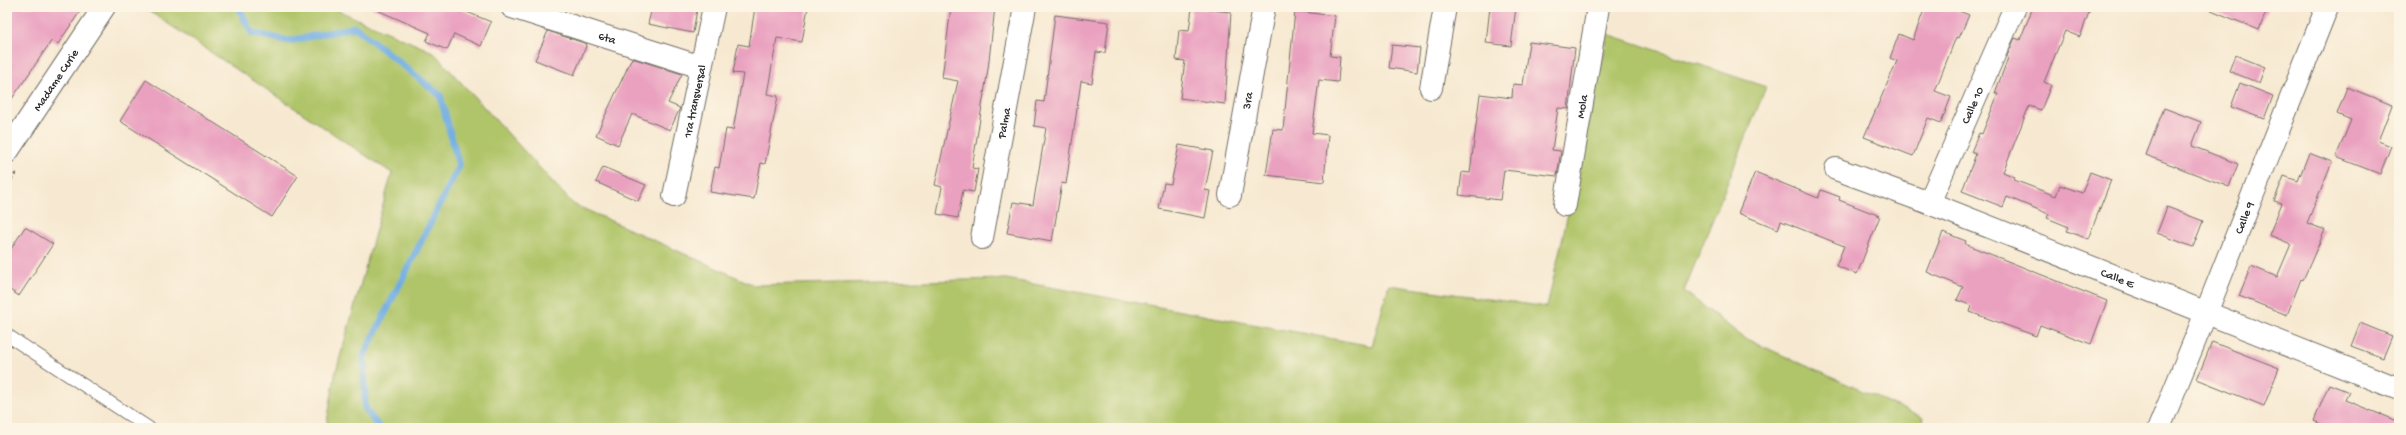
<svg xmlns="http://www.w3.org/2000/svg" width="2406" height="435" viewBox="0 0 2406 435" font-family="'Gochi Hand',sans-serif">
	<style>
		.green { fill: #b0c569; stroke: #6e784a }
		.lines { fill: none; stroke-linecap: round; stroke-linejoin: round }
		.stream { stroke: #6dace0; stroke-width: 7 }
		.building { fill: #eaa1c0 }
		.service-casing { stroke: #726e65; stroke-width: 14 }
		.minor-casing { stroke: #726e65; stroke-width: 24 }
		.secondary-casing { stroke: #726e65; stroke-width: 24 }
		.path { stroke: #726e65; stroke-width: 2.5; stroke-dasharray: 3 3; stroke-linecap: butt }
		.service { stroke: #fff; stroke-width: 12 }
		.minor { stroke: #fff; stroke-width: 22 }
		.secondary { stroke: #fff; stroke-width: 22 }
		.labels { text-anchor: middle; stroke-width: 4; stroke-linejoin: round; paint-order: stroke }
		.street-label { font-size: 12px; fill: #2b2b2b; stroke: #fcf5e5 }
	</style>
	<rect width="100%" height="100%" fill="#fcf5e5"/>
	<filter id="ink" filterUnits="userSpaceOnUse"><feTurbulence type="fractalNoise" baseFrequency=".025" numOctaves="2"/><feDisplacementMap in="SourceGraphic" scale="8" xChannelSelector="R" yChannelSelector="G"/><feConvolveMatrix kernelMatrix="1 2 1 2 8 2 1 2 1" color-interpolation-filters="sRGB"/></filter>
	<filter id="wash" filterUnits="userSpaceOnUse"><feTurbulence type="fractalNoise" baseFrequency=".012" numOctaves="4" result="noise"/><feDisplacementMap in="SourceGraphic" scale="16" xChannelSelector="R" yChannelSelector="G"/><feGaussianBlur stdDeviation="0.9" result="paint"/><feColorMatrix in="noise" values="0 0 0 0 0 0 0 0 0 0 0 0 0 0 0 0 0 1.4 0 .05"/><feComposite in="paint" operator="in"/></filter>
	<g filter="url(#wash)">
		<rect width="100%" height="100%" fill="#f7e9d1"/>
		<!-- green -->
		<polygon class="green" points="143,7 330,7 433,52 573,204 754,285 1006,279 1372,346 1389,285 1547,307 1608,34 1766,87 1684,291 1744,338 1923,418 1919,428 326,428 335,375 392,173"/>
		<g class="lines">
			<!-- stream -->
			<polyline class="stream" points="238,7 252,33 289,41 355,27 440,95 459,166 364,355 365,408 379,428"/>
		</g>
		<g id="blocks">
			<!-- building -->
			<g class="building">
				<polygon points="7,7 83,7 58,44 52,40 7,106"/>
				<polygon points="370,7 455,7 491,22 481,46 454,34 447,50 426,41 430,33"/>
				<polygon points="652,7 697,9 693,33 648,24"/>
				<polygon points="755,7 808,7 802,42 777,38 767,94 778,96 765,164 761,163 754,199 710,192 715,167 719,168 726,129 733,130 743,74 733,73 738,44 749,46"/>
				<polygon points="951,7 995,7 988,69 972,168 978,169 974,192 963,190 958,218 937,214 942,187 935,185 958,81 942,78"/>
				<polygon points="1490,7 1516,7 1511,46 1486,43"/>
				<polygon points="1925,7 1949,7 1969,15 1959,38 1956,37 1935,91 1951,97 1941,123 1928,118 1913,156 1864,137 1897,61 1890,58 1899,34 1913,40"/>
				<polygon points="2033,7 2091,7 2080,37 2065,31 2044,82 2051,85 2041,110 2029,106 2003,172 2015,177 2014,180 2056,196 2060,185 2082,193 2090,172 2111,180 2088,239 2067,231 2069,227 2047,218 2049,214 2007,197 2003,207 1962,191 1976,154 1971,152 1979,133 1982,134 1998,94 1995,93 2008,58 2007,56 2015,38 2020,40"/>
				<polygon points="2204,7 2268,7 2259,30"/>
				<polygon points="1192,8 1231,12 1225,104 1180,98 1185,61 1176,60 1179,30 1189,31"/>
				<polygon points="1295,11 1335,16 1330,56 1340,57 1338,82 1319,80 1312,133 1328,135 1324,182 1266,175 1273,129 1283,130"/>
				<polygon points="1055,15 1109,22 1105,53 1096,52 1092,83 1081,81 1066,184 1062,183 1052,241 1007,233 1013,202 1033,205 1046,128 1034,126 1037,101 1044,102"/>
				<polygon points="548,31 587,44 574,75 535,60"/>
				<polygon points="1529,42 1575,48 1568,109 1558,108 1552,150 1561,151 1557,176 1504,170 1500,200 1459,195 1462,172 1470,173 1480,94 1512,98 1513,84 1523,85"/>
				<polygon points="1392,45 1420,48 1417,72 1389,68"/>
				<polygon points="2235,55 2265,67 2259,83 2229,71"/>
				<polygon points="632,58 682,74 668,103 680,108 670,130 632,114 618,145 596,135"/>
				<polygon points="146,80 298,176 272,217 120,121"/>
				<polygon points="2240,83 2273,96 2264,119 2231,107"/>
				<polygon points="2347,87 2392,105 2378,141 2391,146 2380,174 2336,157 2351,120 2337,114"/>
				<polygon points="2164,108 2201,122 2192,146 2238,164 2229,187 2146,155"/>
				<polygon points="1179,145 1213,151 1205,190 1210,191 1205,218 1159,209 1164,183 1171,184"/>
				<polygon points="2309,153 2332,162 2307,223 2325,230 2303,280 2301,279 2287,315 2239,296 2251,266 2277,277 2291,244 2269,235 2282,203 2274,201 2284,176 2298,181"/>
				<polygon points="603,167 646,185 638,201 596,182"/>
				<polygon points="1755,172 1818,198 1821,190 1840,197 1839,200 1880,216 1857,274 1836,266 1844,246 1781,221 1778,229 1738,213"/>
				<polygon points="2167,207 2203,221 2193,247 2157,233"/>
				<polygon points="25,227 53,244 19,296 7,288 7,255"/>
				<polygon points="1943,232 1966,241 1965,244 2107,301 2091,344 2040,325 2036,336 1970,312 1972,306 1957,300 1963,287 1927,272"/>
				<polygon points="2360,323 2392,336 2383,358 2351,346"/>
				<polygon points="2212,342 2279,368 2264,406 2197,379"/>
				<polygon points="2329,384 2349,392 2345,400 2399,422 2399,428 2331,428 2314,421"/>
			</g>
		</g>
	</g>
	<g filter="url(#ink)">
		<use href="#blocks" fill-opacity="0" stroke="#726e65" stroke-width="1"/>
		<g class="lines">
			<defs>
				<polyline id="service" points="7,335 149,428"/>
				<g id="minor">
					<path id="s1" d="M512,7L701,67"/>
					<polyline points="1431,88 1445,7"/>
					<path id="s2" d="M1836,169L1929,203L2399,389"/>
					<path id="s3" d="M1230,195L1264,7"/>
					<path id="s4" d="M674,196L714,7"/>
					<path id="s5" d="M1929,203L2015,7"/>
					<path id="s6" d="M1565,205L1598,7"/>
					<path id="s7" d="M982,238L1025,7"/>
					<path id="s8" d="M2159,428L2206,313L2327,7"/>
				</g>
				<g id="secondary">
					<path id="s9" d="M7,152L104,7"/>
				</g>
			</defs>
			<!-- service casing -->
			<use href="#service" class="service-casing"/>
			<!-- minor casing -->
			<use href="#minor" class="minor-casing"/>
			<!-- secondary casing -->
			<use href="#secondary" class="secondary-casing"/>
			<!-- path -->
			<polyline class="path" points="7,185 16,173"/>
			<!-- service -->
			<use href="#service" class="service"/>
			<!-- minor -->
			<use href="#minor" class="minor"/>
			<!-- secondary -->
			<use href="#secondary" class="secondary"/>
		</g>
	</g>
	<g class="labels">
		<!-- street labels -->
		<g class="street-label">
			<text dy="4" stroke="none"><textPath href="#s1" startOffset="100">6ta</textPath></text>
			<text dy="4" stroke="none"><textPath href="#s9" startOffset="87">Madame Curie</textPath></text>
			<text dy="4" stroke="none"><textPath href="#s3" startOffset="96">3ra</textPath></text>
			<text dy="4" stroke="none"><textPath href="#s4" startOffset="97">1ra transversal</textPath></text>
			<text dy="4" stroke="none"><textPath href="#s5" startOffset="107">Calle 10</textPath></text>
			<text dy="4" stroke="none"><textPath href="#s6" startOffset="100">Mola</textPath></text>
			<text dy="4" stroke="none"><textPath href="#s7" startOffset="117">Palma</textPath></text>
			<text dy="4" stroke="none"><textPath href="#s8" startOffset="227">Calle 9</textPath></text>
			<text dy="4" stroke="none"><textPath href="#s2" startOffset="302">Calle E</textPath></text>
		</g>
	</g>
	<!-- margin -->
	<rect width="2406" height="435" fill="none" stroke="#fcf5e5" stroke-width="24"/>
</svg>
